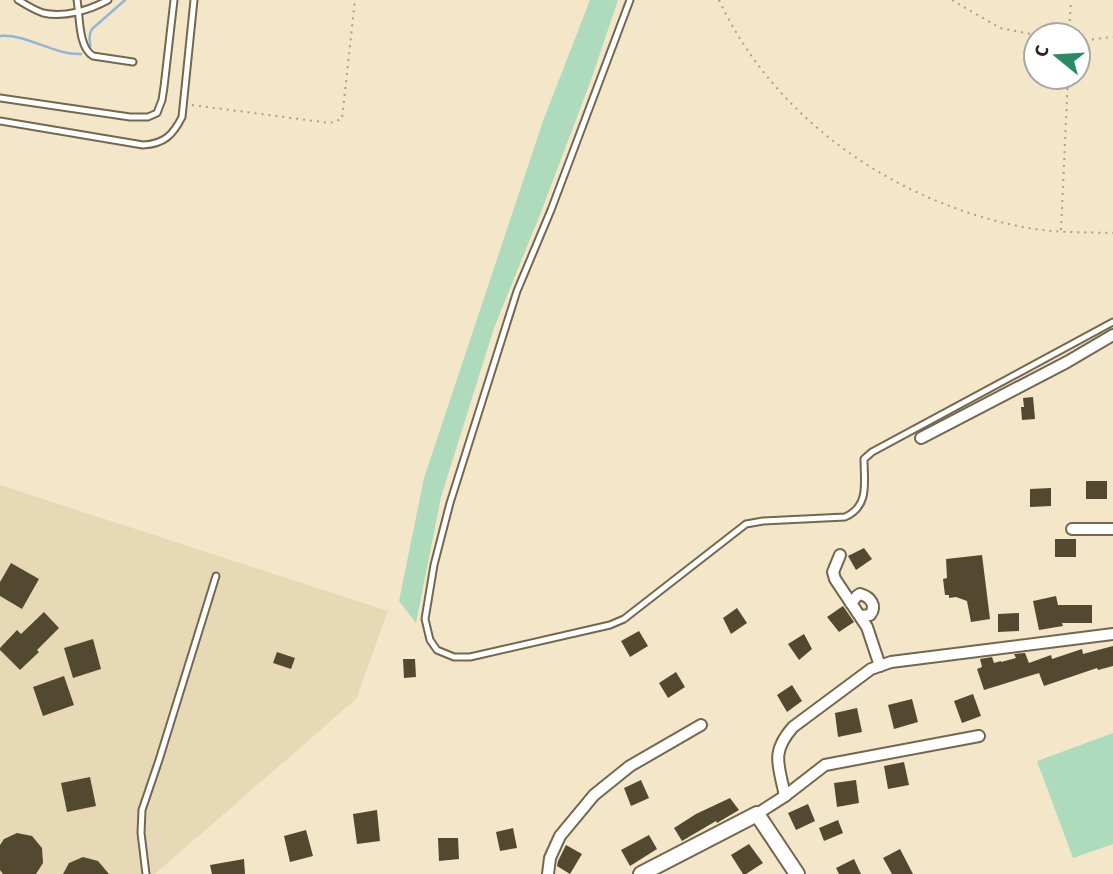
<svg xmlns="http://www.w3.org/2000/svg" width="1113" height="874" viewBox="0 0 1113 874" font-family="'Source Sans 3',sans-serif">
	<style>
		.built { fill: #e8d9b6 }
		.green { fill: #afdbbd }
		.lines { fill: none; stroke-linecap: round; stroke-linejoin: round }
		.stream { stroke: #94b5d8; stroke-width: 2.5 }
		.building { fill: #534930 }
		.lane-casing { stroke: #73684f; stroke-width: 9 }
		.street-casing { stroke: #73684f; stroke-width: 14 }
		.secondary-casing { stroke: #73684f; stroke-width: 18 }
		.path { stroke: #aba08a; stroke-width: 2; stroke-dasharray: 2 5; stroke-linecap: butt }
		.lane { stroke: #fff; stroke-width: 5 }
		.street { stroke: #fff; stroke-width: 10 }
		.secondary { stroke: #fff; stroke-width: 14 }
	</style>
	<rect width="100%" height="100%" fill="#f3e6c9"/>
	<!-- built -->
	<polygon class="built" points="0,485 388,611 356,699 155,874 0,874"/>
	<!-- green -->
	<g class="green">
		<polygon points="590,0 618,0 591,80 541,212 494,328 441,497 416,623 399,601 424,478 543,121"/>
		<polygon points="1113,733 1113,844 1073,858 1037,761"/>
	</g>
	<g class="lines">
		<!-- stream -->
		<g class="stream">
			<path d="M0,36C28,34 53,55 81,54"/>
			<path d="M90,48C91,40 87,36 92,29L125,0"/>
		</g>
	</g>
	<!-- building -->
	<g class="building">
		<polygon points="1033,397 1035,419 1022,420 1021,407 1024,407 1023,398"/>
		<rect x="1086" y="481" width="21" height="18"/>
		<polygon points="1051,488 1051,506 1030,507 1030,489"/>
		<rect x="1055" y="539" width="21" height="18"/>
		<polygon points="864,548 872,559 856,570 848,556"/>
		<polygon points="982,555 990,619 971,622 967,601 956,597 949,598 949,595 945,595 943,579 947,578 946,559"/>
		<polygon points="11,563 39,579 22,609 0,596 0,582"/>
		<polygon points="1056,596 1058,605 1092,605 1092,623 1062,623 1063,626 1039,630 1033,601"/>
		<polygon points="843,606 854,622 839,632 827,617"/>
		<polygon points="737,608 747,623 731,634 723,618"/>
		<polygon points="44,612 59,628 37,650 39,652 20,670 0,650 0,648 17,630 21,634"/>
		<polygon points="1019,613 1019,631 998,632 998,614"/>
		<polygon points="639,631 648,646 630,657 621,641"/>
		<polygon points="804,634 812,649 799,660 788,644"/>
		<polygon points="93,639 101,669 73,678 64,648"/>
		<polygon points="1113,646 1113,666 1098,670 1097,668 1044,686 1039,673 984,690 977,669 982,667 980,659 992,657 994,663 1001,661 1001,662 1016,658 1014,654 1025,653 1029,663 1051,655 1052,659 1082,649 1083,654"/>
		<polygon points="277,652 295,658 291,669 273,663"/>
		<polygon points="403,659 415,659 416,677 404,678"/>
		<polygon points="676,672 685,687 668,698 659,683"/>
		<polygon points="64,676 74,705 43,716 33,687"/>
		<polygon points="792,685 802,701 787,712 777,695"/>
		<polygon points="973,694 981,716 962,723 954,701"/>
		<polygon points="912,699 918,722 894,729 888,705"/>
		<polygon points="857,708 862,732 838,737 835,713"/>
		<polygon points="904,762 909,785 888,789 884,766"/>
		<polygon points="90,777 96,806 67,812 61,783"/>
		<polygon points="641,780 649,798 631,806 624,788"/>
		<polygon points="856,780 859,803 837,807 834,783"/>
		<polygon points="730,798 739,810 717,823 716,821 682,841 674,828 696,814"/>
		<polygon points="808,804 815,821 796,830 788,813"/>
		<polygon points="377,810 380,841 357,844 353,814"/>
		<polygon points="838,820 843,833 824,841 819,828"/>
		<polygon points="513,828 517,848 500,851 496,832"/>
		<polygon points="306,830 313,856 290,862 284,836"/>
		<polygon points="17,833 32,836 42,848 43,863 36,874 3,874 0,870 0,845 4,839"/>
		<polygon points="649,835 657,849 630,866 621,850"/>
		<polygon points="438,838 458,838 459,859 439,861"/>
		<polygon points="749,844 763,863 746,874 743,874 731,855"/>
		<polygon points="566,845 582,854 570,874 557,866 558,861"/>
		<polygon points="900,849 913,874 892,874 883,858"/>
		<polygon points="83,857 98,861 109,874 63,874 69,863"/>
		<polygon points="244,859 245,874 212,874 210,865"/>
		<polygon points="854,859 861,874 839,874 836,868"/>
	</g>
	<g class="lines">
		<defs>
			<g id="lane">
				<path d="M18,0C26,5 34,10 43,13C64,18 90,10 108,0"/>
				<path d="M77,0C80,16 78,47 93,56L133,62"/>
				<path d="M630,0L551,210L517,291L450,503L434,565L425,619L430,640L437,650L454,657H470L610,625L624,619L746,524L763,521L845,517C870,506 864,482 864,459L872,452L1113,322"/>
				<polyline points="0,98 130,117 148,117 157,113 162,100 164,87 174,0"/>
				<path d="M0,121L143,145C164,144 173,135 182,117L194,0"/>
				<polyline points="146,874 141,833 142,810 159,760 216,576"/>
			</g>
			<g id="street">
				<polyline points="921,438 1067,362 1113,335"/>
				<polyline points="1072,529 1113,529"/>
				<polyline points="840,555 833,572 835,579 867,627 880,666"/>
				<path d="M851,603L857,596L860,594C871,597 877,606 870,615L861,616"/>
				<path d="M785,796C779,765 770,753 793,727L871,669L891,662L1113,634"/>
				<polyline points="757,814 785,796 825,765 979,736"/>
				<polyline points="548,874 550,858 560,836 594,795 630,766 701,725"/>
			</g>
			<polyline id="secondary" points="641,874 757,814 797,874"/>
		</defs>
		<!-- lane casing -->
		<use href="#lane" class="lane-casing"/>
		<!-- street casing -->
		<use href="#street" class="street-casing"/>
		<!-- secondary casing -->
		<use href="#secondary" class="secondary-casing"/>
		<!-- path -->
		<g class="path">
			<path d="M719,0C774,118 892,200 1018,226C1049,233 1081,232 1113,233"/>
			<polyline points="952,0 1000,28 1036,35"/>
			<polyline points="1069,35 1071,0"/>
			<polyline points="1078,41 1113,37"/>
			<polyline points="192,105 330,123 342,119 355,0"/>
			<polyline points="1061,230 1068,77"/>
		</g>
		<!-- lane -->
		<use href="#lane" class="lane"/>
		<!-- street -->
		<use href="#street" class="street"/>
		<!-- secondary -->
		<use href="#secondary" class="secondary"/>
	</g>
	<!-- north arrow -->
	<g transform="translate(1057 56) rotate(288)"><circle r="33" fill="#ffffff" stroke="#aaa8a3" stroke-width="2"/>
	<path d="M0-5L12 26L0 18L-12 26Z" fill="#298a63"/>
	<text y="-10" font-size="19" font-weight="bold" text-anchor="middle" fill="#2a251a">С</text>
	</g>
</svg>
